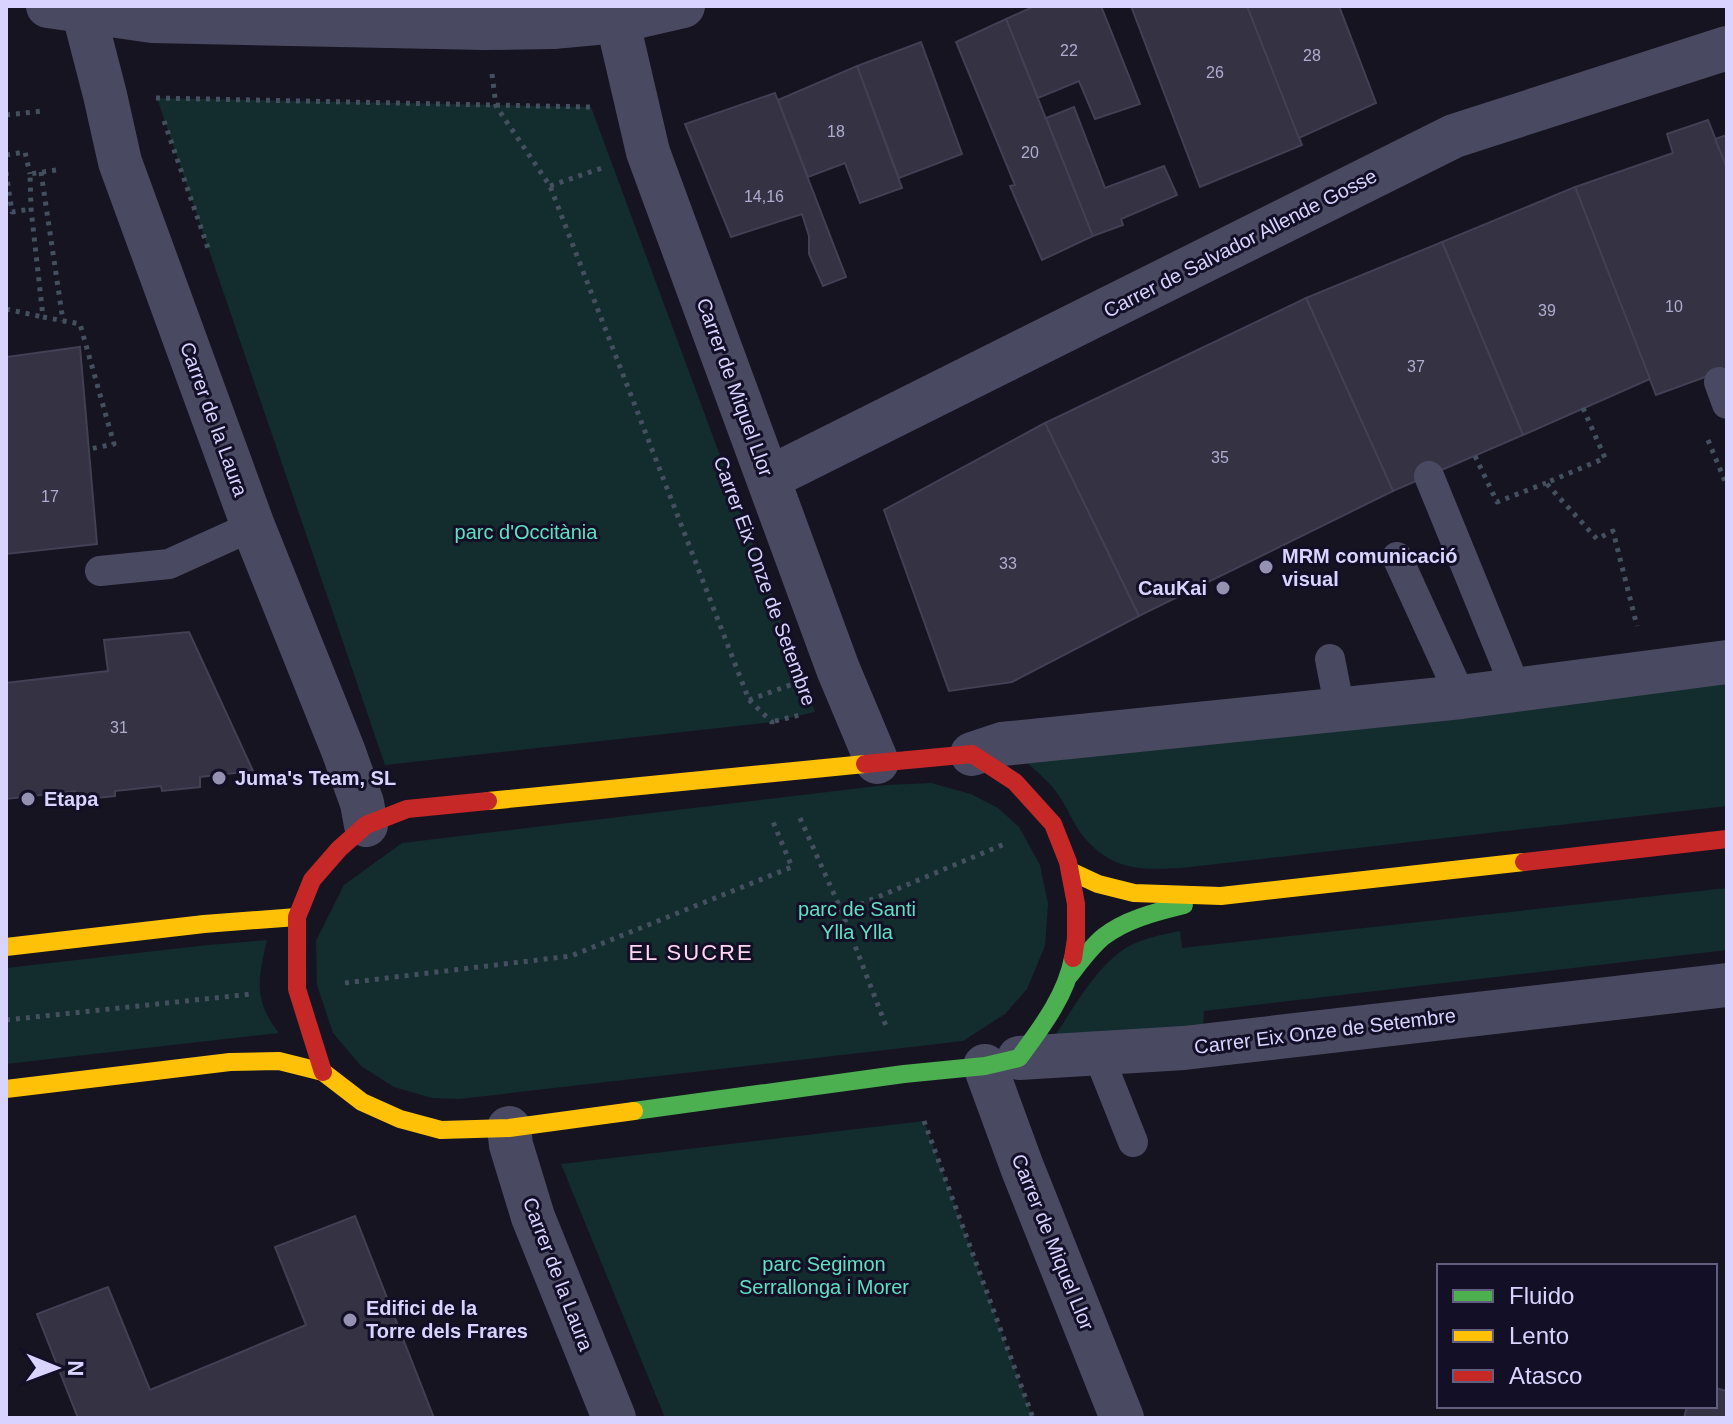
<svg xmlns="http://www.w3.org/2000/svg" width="1733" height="1424" viewBox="0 0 1733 1424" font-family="Helvetica,sans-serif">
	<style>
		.green { fill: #132c2d }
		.building { fill: #343243; stroke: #433f54; stroke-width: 2 }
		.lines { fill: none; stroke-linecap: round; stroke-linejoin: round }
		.path { stroke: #44505f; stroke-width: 5; stroke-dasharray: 4 6; stroke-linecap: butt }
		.lane { stroke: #4a4962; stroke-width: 30 }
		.street { stroke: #4a4962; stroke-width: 44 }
		.fast { stroke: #4caf50; stroke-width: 18 }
		.slow { stroke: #ffc107; stroke-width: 18 }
		.jam { stroke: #c62828; stroke-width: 18 }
		.poi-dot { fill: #9591b1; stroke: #130f26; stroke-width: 3 }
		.labels { text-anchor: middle; stroke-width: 6; stroke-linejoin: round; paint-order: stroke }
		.number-label { font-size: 16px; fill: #b0acd0 }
		.street-label { font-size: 20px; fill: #d9d4ff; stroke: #130f26 }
		.park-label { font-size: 20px; fill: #5fe0c0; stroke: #130f26 }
		.poi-label { font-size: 20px; font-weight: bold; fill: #d9d4ff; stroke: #130f26; text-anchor: start }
		.neighbourhood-label { font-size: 22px; letter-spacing: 2px; fill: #ffd6f0; stroke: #130f26 }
	</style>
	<rect width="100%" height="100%" fill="#161421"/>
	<!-- green -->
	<g class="green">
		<polygon points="157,98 591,107 815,712 772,722 385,765"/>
		<path d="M1727,678V806L1181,868C1140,870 1112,871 1083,836C1073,824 1067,806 1057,793C1048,780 1033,769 1021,757Z"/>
		<polygon points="931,783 971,794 998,808 1019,827 1040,865 1048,904 1045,946 1027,989 1005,1014 963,1041 459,1099 432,1098 394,1087 361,1066 333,1033 317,985 316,941 344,885 402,843 886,785"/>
		<path d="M1727,888V950L1204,1011L1203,1029L1050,1043C1071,1013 1090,975 1120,952C1137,939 1160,935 1180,931L1182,948Z"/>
		<path d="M267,940C258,979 253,1000 279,1033L6,1064V968L208,945Z"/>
		<polygon points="924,1121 1033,1418 665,1418 561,1164"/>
	</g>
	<!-- building -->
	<g class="building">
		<polygon points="1035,6 1101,6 1140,104 1095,119 1079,81 1038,98 1006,19"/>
		<polygon points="1131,6 1247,6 1302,145 1200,187"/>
		<polygon points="1247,6 1339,6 1376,103 1299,138"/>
		<polygon points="1006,19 1093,236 1042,260 1010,186 1015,185 956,42"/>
		<polygon points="921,42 962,154 899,178 857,66"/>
		<polygon points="857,66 902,188 860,203 845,163 808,177 778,100"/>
		<polygon points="775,93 846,277 823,286 809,254 809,236 802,214 731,237 685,124"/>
		<polygon points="1074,107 1105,188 1164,166 1177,195 1121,219 1123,225 1093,236 1046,118"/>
		<polygon points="1708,120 1727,168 1727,369 1656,395 1575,187 1673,153 1667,134"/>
		<polygon points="1727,135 1727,168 1715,139"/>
		<polygon points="1575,187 1650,379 1523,435 1442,242"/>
		<polygon points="1442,242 1523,435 1393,491 1306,298"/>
		<polygon points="1306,298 1393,491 1139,616 1045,423"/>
		<polygon points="80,347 97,544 6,554 6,357"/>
		<polygon points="1045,423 1139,616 1012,682 949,691 884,510"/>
		<polygon points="189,632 253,771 200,777 200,787 162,791 161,786 115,791 115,796 76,800 75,791 6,799 6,683 108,671 104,640"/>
		<polygon points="355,1216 434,1418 78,1418 37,1314 108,1287 150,1390 306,1325 275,1247"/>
		<polygon points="1715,1388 1727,1391 1727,1418 1684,1418 1687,1406 1715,1406"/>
	</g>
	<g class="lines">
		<!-- path -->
		<g class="path">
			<polyline points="492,74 496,106 550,186 749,700 772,722 772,725"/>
			<polyline points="156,98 590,107"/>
			<polyline points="6,115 43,111"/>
			<polyline points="164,121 208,248"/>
			<polyline points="6,155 25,152 30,174"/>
			<polyline points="56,170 30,174 31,209 43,317 80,324 114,444 90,449"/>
			<polyline points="6,172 12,212 31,209"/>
			<polyline points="41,172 63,321"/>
			<polyline points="550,186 602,168"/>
			<polyline points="6,309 43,317"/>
			<polyline points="1583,408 1605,458 1546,483 1597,539 1613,531 1637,626"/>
			<polyline points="1708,440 1727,486"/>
			<polyline points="1475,456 1497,502 1546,483"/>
			<polyline points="749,700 793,684"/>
			<polyline points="775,721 804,714"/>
			<polyline points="800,818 842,912 886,1026"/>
			<polyline points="842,912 1007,843"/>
			<polyline points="345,983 571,956 792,867 773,822"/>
			<polyline points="6,1020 252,994"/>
			<polyline points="924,1121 1033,1418"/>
		</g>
		<!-- lane -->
		<g class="lane">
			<polyline points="1719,382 1727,404"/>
			<polyline points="1429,476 1516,689"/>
			<polyline points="1397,557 1461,697"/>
			<polyline points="100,571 169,564 253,526"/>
			<polyline points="1330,659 1340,710"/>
			<polyline points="1098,1054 1133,1142"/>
		</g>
		<!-- street -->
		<g class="street">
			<polyline points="48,6 152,21 485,28 553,27 618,21 683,6"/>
			<polyline points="82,6 105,95 120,162 253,526 343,750 362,803 366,825"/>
			<polyline points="614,6 648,152 838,669 877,762"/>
			<polyline points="769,478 1454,136 1727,48"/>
			<polyline points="972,754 1002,744 1461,697 1727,662"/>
			<polyline points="1019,1058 1184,1048 1727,985"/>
			<polyline points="985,1066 1022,1167 1122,1418"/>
			<polyline points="509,1128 511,1145 533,1217 614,1418"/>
		</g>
		<!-- fast -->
		<g class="fast">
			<path d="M1070,975C1080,962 1090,948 1103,937C1126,919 1156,912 1184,905"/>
			<path d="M634,1111L904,1074L985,1066L1019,1058C1041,1028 1066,996 1073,958"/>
		</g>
		<!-- slow -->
		<g class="slow">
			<polyline points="488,801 865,764"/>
			<polyline points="1070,871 1098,884 1134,893 1221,896 1524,862"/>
			<polyline points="6,947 204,924 297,917"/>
			<polyline points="6,1089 230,1062 279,1061 323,1072 362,1102 400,1119 441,1130 509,1128 634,1111"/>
		</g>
		<!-- jam -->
		<g class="jam">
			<polyline points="865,764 972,754 1015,782 1053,824 1068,862 1076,904 1076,939 1073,958"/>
			<polyline points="1524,862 1727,839"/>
			<polyline points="323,1072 297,989 297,917 312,880 339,849 366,825 407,809 488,801"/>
		</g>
	</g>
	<!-- markers -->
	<g class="poi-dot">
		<circle cx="1266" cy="567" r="8"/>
		<circle cx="1223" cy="588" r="8"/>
		<circle cx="219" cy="778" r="8"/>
		<circle cx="28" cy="799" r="8"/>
		<circle cx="350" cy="1320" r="8"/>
	</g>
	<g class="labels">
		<!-- number labels -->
		<g class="number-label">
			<text x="1069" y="56">22</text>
			<text x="1312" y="61">28</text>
			<text x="1215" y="78">26</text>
			<text x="836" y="137">18</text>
			<text x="1030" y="158">20</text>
			<text x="764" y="202">14,16</text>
			<text x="1674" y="312">10</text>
			<text x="1547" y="316">39</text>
			<text x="1416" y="372">37</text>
			<text x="1220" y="463">35</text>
			<text x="50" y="502">17</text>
			<text x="1008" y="569">33</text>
			<text x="119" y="733">31</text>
		</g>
		<!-- street labels -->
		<g class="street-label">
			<text transform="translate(1240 243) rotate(-27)" y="7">Carrer de Salvador Allende Gosse</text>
			<text transform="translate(735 387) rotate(70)" y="7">Carrer de Miquel Llor</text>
			<text transform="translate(214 419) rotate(70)" y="7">Carrer de la Laura</text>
			<text transform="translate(765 581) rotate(70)" y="7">Carrer Eix Onze de Setembre</text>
			<text transform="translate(1325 1031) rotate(-7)" y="7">Carrer Eix Onze de Setembre</text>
			<text transform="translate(1053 1242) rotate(68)" y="7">Carrer de Miquel Llor</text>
			<text transform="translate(558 1274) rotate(69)" y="7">Carrer de la Laura</text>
		</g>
		<!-- park labels -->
		<g class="park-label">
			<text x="526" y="539">parc d'Occitània</text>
			<text x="857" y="916">parc de Santi<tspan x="857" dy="23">Ylla Ylla</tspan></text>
			<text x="824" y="1271">parc Segimon<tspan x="824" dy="23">Serrallonga i Morer</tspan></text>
		</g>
		<!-- poi labels -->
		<g class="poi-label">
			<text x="1282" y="563">MRM comunicació<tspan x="1282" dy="23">visual</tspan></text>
			<text x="1207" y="595" text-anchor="end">CauKai</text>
			<text x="235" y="785">Juma's Team, SL</text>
			<text x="44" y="806">Etapa</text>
			<text x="366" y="1315">Edifici de la<tspan x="366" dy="23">Torre dels Frares</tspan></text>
		</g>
		<!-- neighbourhood labels -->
		<g class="neighbourhood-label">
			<text x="691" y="960">EL SUCRE</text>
		</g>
	</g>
	<!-- border -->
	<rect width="1733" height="1424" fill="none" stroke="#d9d4ff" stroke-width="16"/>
	<!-- legend -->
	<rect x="1437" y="1264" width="280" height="144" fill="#130f26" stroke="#625e7d" stroke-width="2"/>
	<rect x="1453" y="1290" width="40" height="12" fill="#4caf50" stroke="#625e7d" stroke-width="2"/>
	<text x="1509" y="1304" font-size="24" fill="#d9d4ff">Fluido</text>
	<rect x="1453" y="1330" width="40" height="12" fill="#ffc107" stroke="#625e7d" stroke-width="2"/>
	<text x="1509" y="1344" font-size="24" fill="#d9d4ff">Lento</text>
	<rect x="1453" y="1370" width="40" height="12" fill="#c62828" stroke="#625e7d" stroke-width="2"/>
	<text x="1509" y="1384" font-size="24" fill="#d9d4ff">Atasco</text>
	<!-- north arrow -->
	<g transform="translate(56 1368) rotate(91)" stroke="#130f26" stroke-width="6" paint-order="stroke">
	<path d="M0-6L14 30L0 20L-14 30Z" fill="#d9d4ff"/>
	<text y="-12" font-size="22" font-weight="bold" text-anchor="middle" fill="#d9d4ff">N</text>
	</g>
</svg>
